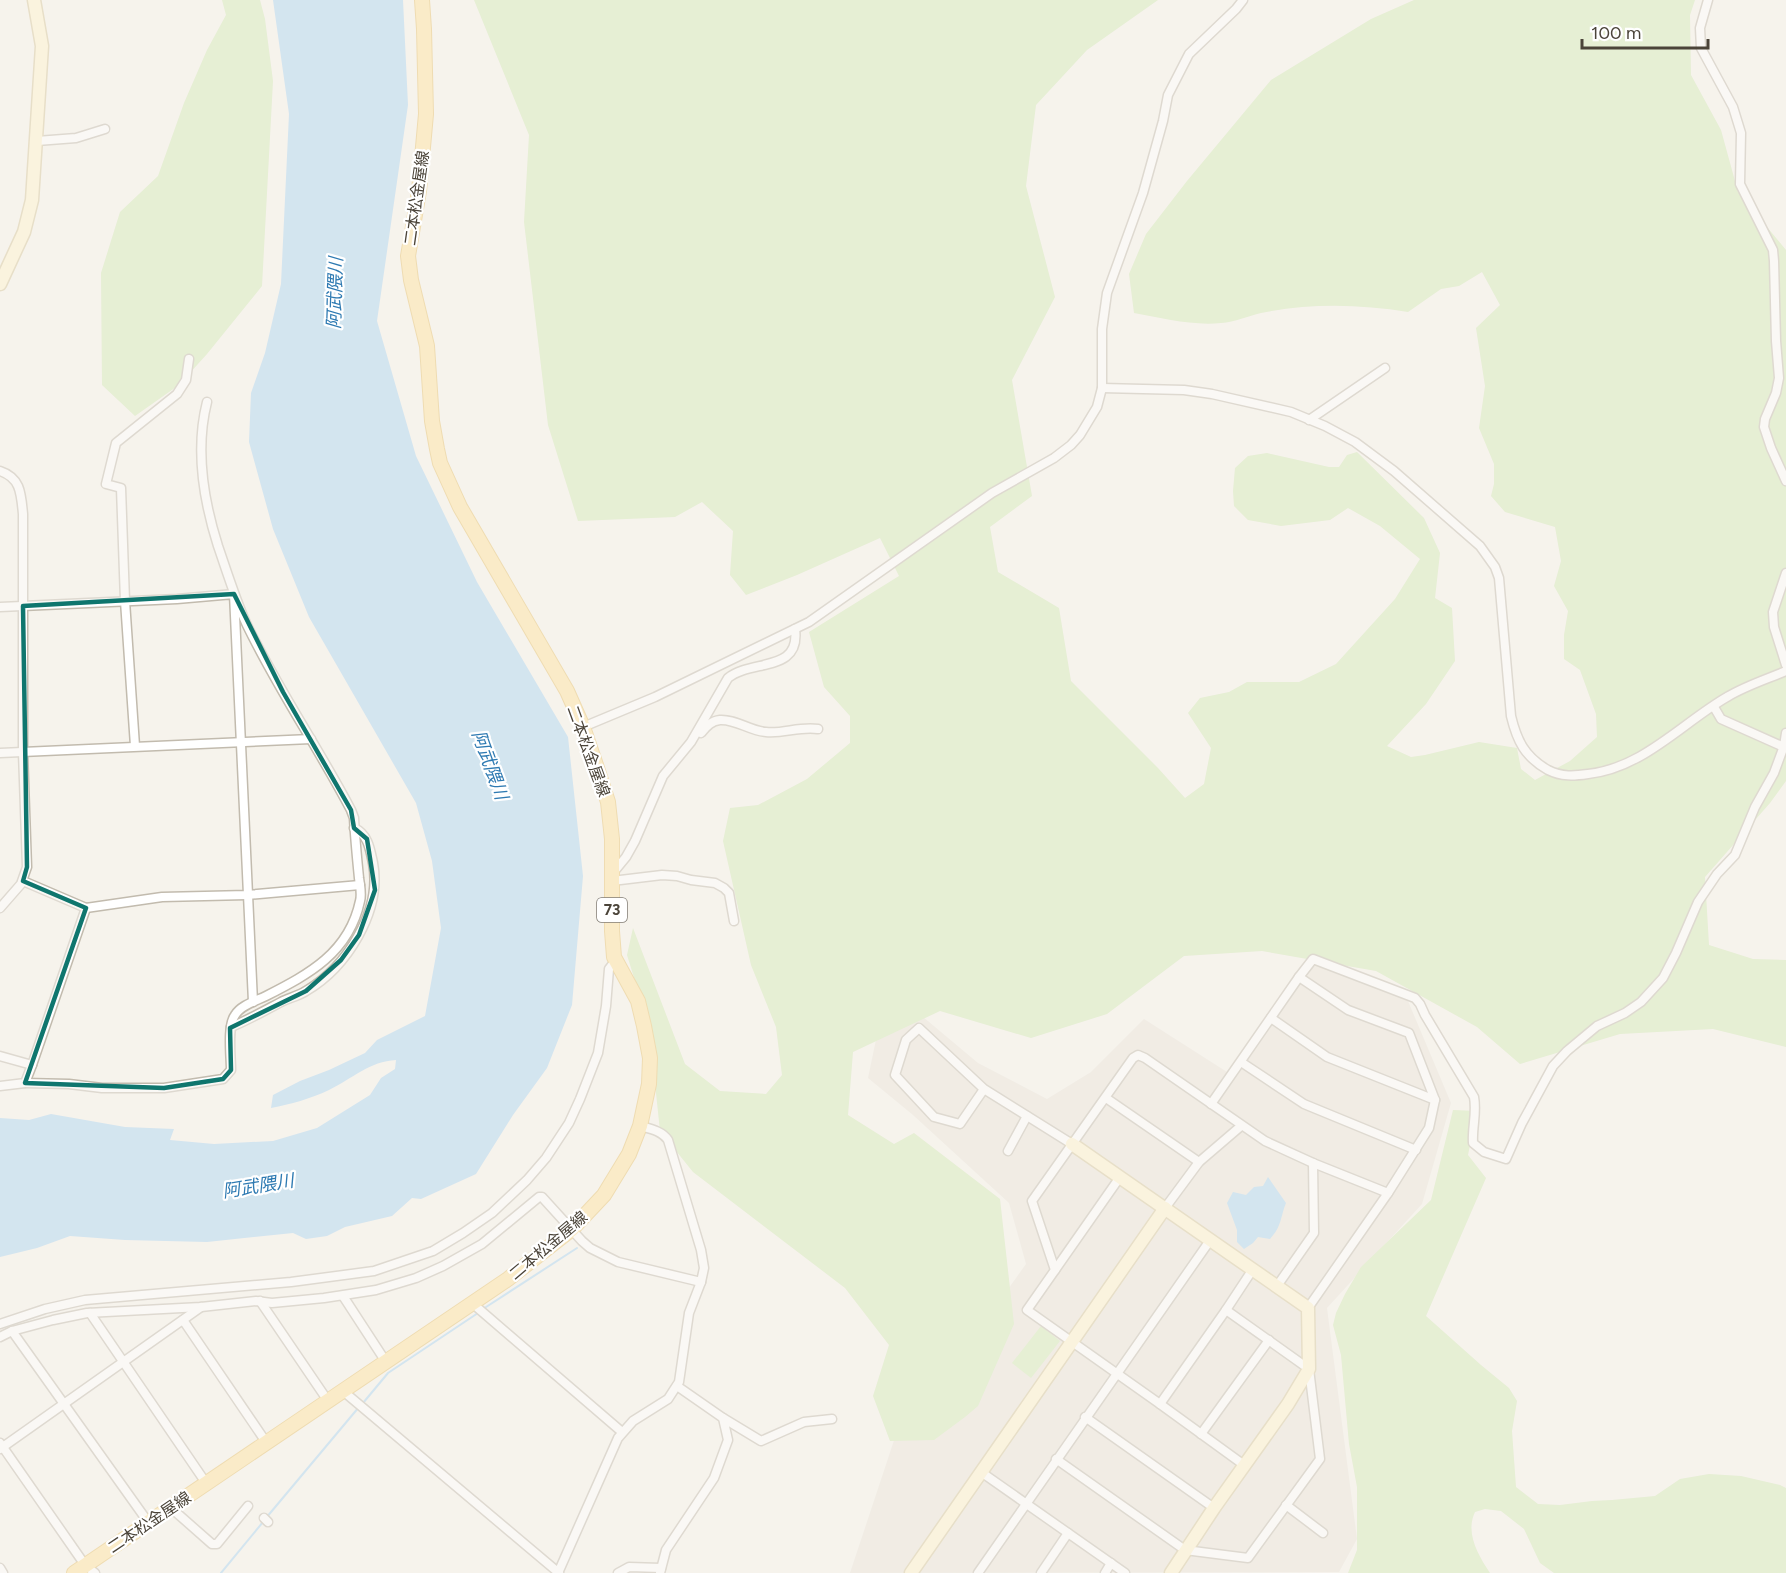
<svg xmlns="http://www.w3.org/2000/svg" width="1786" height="1573" viewBox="0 0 1786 1573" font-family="Figtree,'Noto Sans JP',sans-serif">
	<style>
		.residential { fill: #eae5da }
		.green { fill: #d2eab5 }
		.water { fill: #a9d4f2 }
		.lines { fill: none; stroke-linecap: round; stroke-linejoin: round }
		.stream { stroke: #a9d4f2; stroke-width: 2 }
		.street-casing { stroke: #c2bbae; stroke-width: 11 }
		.secondary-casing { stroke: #d6c79b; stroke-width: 15 }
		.primary-casing { stroke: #e6c16a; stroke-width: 16 }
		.street { stroke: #fff; stroke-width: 8 }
		.secondary { stroke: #fff3cd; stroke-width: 12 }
		.primary { stroke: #ffe39c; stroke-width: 14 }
		.marked { fill: none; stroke: #0f766e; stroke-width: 4.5; stroke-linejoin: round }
		.labels { text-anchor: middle; stroke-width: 4.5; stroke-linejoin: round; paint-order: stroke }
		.shield { fill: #fff; stroke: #817c74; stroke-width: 1.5 }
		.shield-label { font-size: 15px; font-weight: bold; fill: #4b4439 }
		.street-label { font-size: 16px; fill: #4b4439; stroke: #fff }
		.water-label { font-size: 18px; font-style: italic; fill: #2e7ab2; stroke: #fff }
	</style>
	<rect width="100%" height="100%" fill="#f6f3ec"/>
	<!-- residential -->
	<polygon class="residential" points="1312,956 1408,1001 1451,1103 1422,1204 1327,1308 1357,1539 1339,1572 850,1573 928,1338 998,1303 1026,1264 1009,1203 913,1115 868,1078 878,1030 910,1006 978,1063 1047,1099 1091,1072 1144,1019 1227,1072"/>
	<!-- green -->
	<g class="green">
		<polygon points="222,0 260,0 265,19 273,81 262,286 207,354 179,385 135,416 102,385 101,273 120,212 158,176 184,103 207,50 226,15"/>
		<path d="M474,0H1158L1087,50L1036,105L1026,186L1055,297L1012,380L1032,496L990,527L998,572L1059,608L1071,681L1158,768L1185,798L1204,784L1211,748L1188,713L1200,698L1229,692L1247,682H1299L1336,664L1395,599L1420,559L1380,526L1348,508L1330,520L1281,526L1248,520L1234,506L1233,491L1235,468L1248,456L1267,453L1329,467H1339L1347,455L1357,452L1424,518L1440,553L1435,598L1452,608L1455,661L1426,704L1387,746L1411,757L1425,755L1479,742L1517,748L1521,769L1535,780L1570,761L1597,737L1596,714L1580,670L1564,659V635L1568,611L1554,586L1561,561L1555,527L1505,512L1491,496L1494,484V464L1479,428L1485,386L1476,328L1500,305L1482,272L1459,286L1441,289L1408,312C1360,304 1309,303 1261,313C1248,316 1235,322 1221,323C1192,326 1163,318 1134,313L1129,274L1146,234L1187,181L1271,80L1371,19L1414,0H1695L1690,15L1691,75L1721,130L1738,192L1786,250V781L1770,803L1705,877L1709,945L1753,959L1786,960V1047L1713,1029L1620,1034L1520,1064L1477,1027L1376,971L1262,951L1184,956L1107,1014L1031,1038L940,1011L853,1052L848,1115L894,1144L914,1133L1000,1199L1014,1324L978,1406L965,1417L934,1440L890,1441L873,1396L889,1345L845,1288L693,1172L660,1131L649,1026L627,955L633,928L685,1064L720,1091L766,1094L782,1075L776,1027L751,965L723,841L730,808L758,805L807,779L850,743V716L824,687L809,632L899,576L880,538L797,575L746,595L730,575L733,531L702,502L675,517L578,521L548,425L524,222L529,135Z"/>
		<path d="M1453,1110L1477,1111L1468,1155L1486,1178L1426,1316L1481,1365L1509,1388L1517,1401L1512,1431L1516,1487L1538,1504L1560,1505L1592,1501L1612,1500L1655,1496L1680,1479L1709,1474L1741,1476L1780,1485L1786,1488V1573H1554L1540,1563L1524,1529L1501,1511L1485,1509L1475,1512C1465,1533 1478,1555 1490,1573H1348L1357,1550V1487L1349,1444L1341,1355L1333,1325L1336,1313L1345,1294L1361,1267L1431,1200Z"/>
		<polygon points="1041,1326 1060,1341 1031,1378 1012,1363"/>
	</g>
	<!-- water -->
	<g class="water">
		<path d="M273,0H403L408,105L377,321L416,456L477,582L568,737L583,876L572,1005L547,1068L513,1115L476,1174L421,1199L412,1198L392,1216L345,1227L327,1236L306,1239L293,1233L207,1242L125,1240L70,1236L37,1248L0,1257V1118L29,1120L51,1114L125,1127L174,1129L170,1140L214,1144L273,1141L317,1128L370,1095L381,1078L395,1069L396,1060C370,1061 352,1079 329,1090C310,1099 291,1104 271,1108L273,1095L300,1081L329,1070L365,1053L377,1040L425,1016L441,928L432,861L416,803L309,617L273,529L249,442L251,393L265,353L281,284L289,114Z"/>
		<path d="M1268,1177L1286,1203C1280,1218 1282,1226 1270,1239L1258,1237L1253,1243L1244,1249L1237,1242V1230L1227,1203L1233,1192L1246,1195L1254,1187L1263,1186Z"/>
	</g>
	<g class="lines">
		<!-- stream -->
		<g class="stream">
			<polyline points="483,1309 577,1248"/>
			<polyline points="363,1403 388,1373 478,1313"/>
			<polyline points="266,1518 359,1407"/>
			<polyline points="221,1573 263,1522"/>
		</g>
		<defs>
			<g id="street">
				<polyline points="1708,0 1700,28 1701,48 1733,107 1741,133 1740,184 1773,250 1774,261 1776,341 1779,378 1776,393 1765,419 1764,427 1771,448 1786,481"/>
				<polyline points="37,141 76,138 105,129"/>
				<path d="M1102,388L1184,390L1212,394L1291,412L1325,426L1355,442L1394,471L1480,546L1495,567L1499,578L1511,716C1517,741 1525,757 1548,770C1562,777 1574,776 1588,774C1643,768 1682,723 1727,697C1745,686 1767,679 1786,671"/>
				<polyline points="1309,420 1385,368"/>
				<path d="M0,471C21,478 21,494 23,514V752L27,867L21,884L0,908"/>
				<polyline points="1786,573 1773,612 1774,627 1786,665"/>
				<polyline points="0,607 177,599 234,594 253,1002"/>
				<polyline points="1714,707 1721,719 1786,748"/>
				<polyline points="583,727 655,697 809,622 992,493 1054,458 1071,445 1080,435 1097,407 1102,388 1102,329 1107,293 1143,193 1163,121 1168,95 1189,54 1236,9 1243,0"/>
				<path d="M701,733C707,726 711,721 720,720C736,719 750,731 766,732C783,734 800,726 818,729"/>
				<polyline points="135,746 125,601 121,488 106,484 116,443 177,394 186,380 189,359"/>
				<polyline points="0,753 311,739"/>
				<path d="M612,874L626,857L635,841L663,776L691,742L728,678C751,659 801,673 795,629"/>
				<polyline points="23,881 86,908 32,1065"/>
				<polyline points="612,881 662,875 677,876 691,880 715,883 724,888 729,893 734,921"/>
				<polyline points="86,908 162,897 247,895 360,885"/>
				<path d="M1299,977L1313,959L1415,998L1420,1004L1425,1015L1474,1097C1477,1113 1472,1127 1473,1143L1484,1152L1506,1159L1522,1123L1553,1066L1567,1051L1597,1026L1625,1013L1641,1002L1663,978L1676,953L1698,902L1717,874L1735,855L1755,807L1774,773L1784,746L1786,733"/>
				<polyline points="1271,1018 1327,1057 1435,1100"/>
				<path d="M231,1027C248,1020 264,1011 281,1002C289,998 298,996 306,991C347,967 382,911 373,863C370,849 368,834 354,828"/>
				<polyline points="0,1056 32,1065 25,1083 0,1086"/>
				<polyline points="1241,1062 1304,1104 1416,1150"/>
				<path d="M25,1083L69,1084L102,1088H164L223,1079L231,1070C231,1056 227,1026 235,1015C241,1005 256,1001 266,996C309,974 349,953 360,901C362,894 360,886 359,878C357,858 355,838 354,818L351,810C318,747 277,688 246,623C235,598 227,572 218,546C204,502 195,449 207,402"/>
				<polyline points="984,1089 960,1124 934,1117 895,1075 906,1040 919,1028 984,1089 1072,1144"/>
				<polyline points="1106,1098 1199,1162"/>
				<polyline points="1211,1104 1299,977 1348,1010 1409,1033 1435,1100 1429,1128 1388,1193 1308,1308"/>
				<polyline points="1008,1151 1027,1116"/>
				<polyline points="1165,1208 1199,1162 1241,1126"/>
				<polyline points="1055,1270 1120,1177"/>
				<polyline points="1277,1286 1314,1233 1313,1163"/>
				<polyline points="343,1296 386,1362"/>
				<polyline points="260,1301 328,1401"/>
				<polyline points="472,1303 622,1432"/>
				<polyline points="1226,1310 1253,1269"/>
				<polyline points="90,1313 206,1483"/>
				<polyline points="183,1320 266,1442"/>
				<polyline points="0,1324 45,1309 85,1300 291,1282 374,1271 433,1251 463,1233 492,1213 527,1180 546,1158 569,1123 580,1099 598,1053 606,1006 609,969 616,960"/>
				<polyline points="12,1331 148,1522"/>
				<polyline points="0,1337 12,1331 53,1320 87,1313 201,1307 256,1301 272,1303 324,1298 376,1290 416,1278 443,1266 482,1244 539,1197 542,1197 582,1241 590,1248 618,1262 701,1282"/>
				<polyline points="343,1391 559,1573"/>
				<polyline points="1160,1404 1244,1465"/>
				<polyline points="1085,1417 1214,1508"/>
				<polyline points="723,1418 761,1441 804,1422 832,1419"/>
				<polyline points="1201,1434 1269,1340"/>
				<polyline points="0,1443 85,1565 95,1573"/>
				<polyline points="0,1449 201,1307"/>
				<polyline points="1056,1459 1185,1550 1248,1558 1320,1459 1309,1369 1226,1310 1160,1404 1027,1310 1055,1270 1032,1201 1133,1058 1138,1055 1145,1058 1265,1141 1313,1163 1388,1193"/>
				<polyline points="981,1472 1125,1573"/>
				<polyline points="1286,1505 1323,1533"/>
				<polyline points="170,1507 212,1544 217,1544 248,1506"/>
				<polyline points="264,1518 268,1522"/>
				<polyline points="0,1568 3,1573"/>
				<path d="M558,1573L618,1438L633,1421L668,1399L679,1382L689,1313L701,1282L704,1268L701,1250L668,1140C662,1131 651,1129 640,1126"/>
				<polyline points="618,1573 629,1567 661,1568"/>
				<polyline points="660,1573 666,1550 714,1478 728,1440 723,1418 677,1386"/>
				<polyline points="978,1573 1211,1239"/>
				<polyline points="1041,1573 1068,1533"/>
				<polyline points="1105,1573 1111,1563"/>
			</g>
			<g id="secondary">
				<polyline points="0,284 24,232 32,200 42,46 34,0"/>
				<polyline points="1072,1144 1308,1308 1309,1369 1288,1404 1214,1508 1171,1573"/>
				<polyline points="911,1573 1165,1208"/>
			</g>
			<polyline id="primary" points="74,1573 508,1279 572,1229 604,1195 629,1154 640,1126 649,1084 650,1058 644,1026 638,1001 614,957 612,931 612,839 608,802 597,768 583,727 567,691 460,507 440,463 437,449 432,421 427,346 411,280 408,256 419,191 426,114 424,29 422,0"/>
		</defs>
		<!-- street casing -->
		<use href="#street" class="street-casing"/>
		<!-- secondary casing -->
		<use href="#secondary" class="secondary-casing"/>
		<!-- primary casing -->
		<use href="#primary" class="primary-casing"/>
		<!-- street -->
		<use href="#street" class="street"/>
		<!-- secondary -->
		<use href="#secondary" class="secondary"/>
		<!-- primary -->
		<use href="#primary" class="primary"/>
	</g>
	<!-- marked area -->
	<path d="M0 0H1786V1573H0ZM234,594L283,692L351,810L354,828L367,839L375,890L359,935L341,960L306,991L230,1028L231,1070L223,1079L164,1088L25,1083L86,908L23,881L27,867L23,606Z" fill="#f6f3ec" fill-opacity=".55" fill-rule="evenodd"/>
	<path class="marked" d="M234,594L283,692L351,810L354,828L367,839L375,890L359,935L341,960L306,991L230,1028L231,1070L223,1079L164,1088L25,1083L86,908L23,881L27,867L23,606Z"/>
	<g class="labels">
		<!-- shield labels -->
		<rect class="shield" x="597" y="898" width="30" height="24" rx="4.5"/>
		<g class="shield-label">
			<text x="612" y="915">73</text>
		</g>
		<!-- street labels -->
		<g class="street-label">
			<text transform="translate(416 198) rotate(-82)" y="6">二本松金屋線</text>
			<text transform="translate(589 751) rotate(70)" y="6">二本松金屋線</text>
			<text transform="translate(548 1245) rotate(-40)" y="6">二本松金屋線</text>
			<text transform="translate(149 1522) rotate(-34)" y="6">二本松金屋線</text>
		</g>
		<!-- water labels -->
		<g class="water-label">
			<text transform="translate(335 293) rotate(-88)" y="6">阿武隈川</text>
			<text transform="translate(490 765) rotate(70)" y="6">阿武隈川</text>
			<text transform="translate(258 1186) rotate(-9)" y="6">阿武隈川</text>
		</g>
	</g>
	<!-- scale -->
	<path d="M1582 39v9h126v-9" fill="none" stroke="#4b4439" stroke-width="3"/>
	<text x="1591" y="39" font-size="18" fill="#4b4439" stroke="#ffffff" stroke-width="4.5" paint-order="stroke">100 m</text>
</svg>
